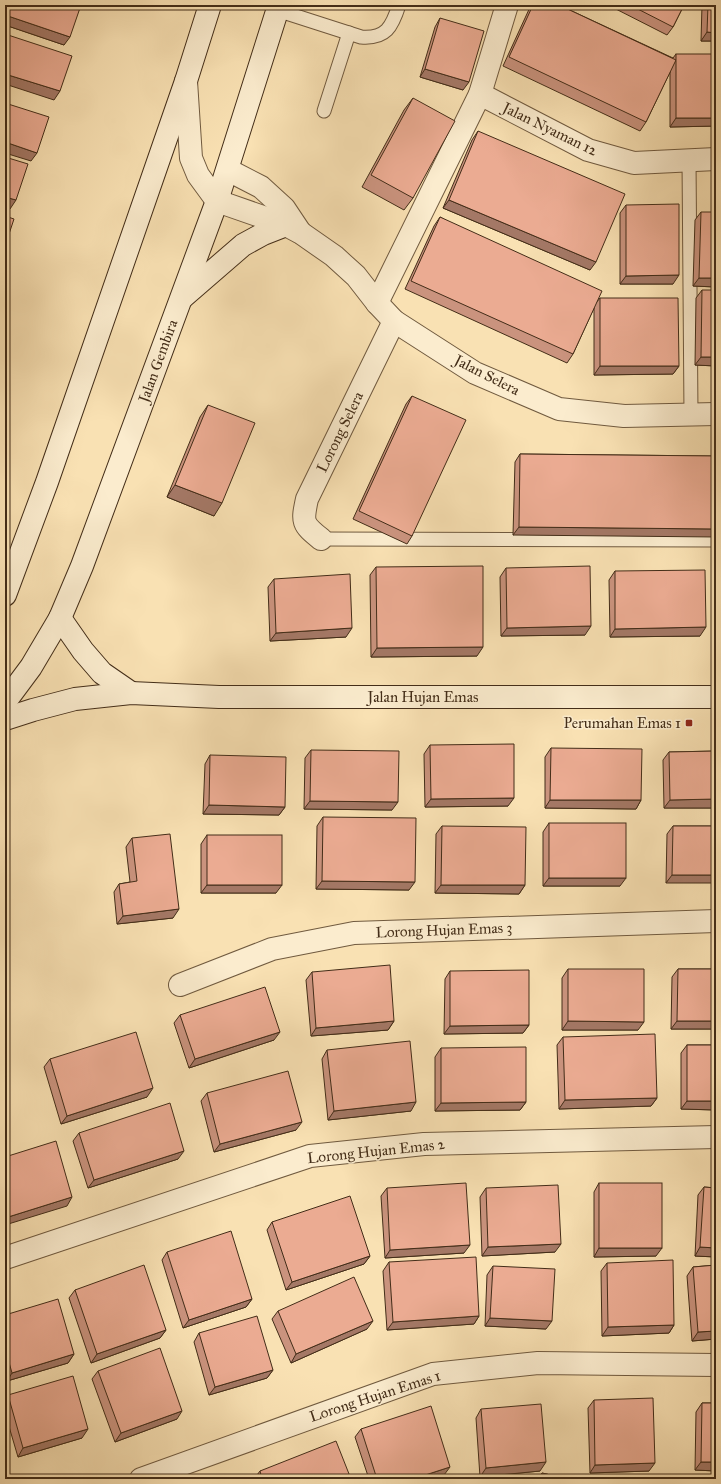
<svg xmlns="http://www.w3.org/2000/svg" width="721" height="1484" viewBox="0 0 721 1484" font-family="'IM FELL Great Primer',serif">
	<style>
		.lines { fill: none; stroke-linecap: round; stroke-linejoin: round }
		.lane-casing { stroke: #705a3f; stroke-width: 15 }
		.street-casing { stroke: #705a3f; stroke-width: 24 }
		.secondary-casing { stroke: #432d18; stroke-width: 24 }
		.lane { stroke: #fbecce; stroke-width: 13 }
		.street { stroke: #fbecce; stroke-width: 22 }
		.secondary { stroke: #fbecce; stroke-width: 22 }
		.wall { fill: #ca937e; stroke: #432d18 }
		.shaded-wall { fill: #a47866; stroke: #432d18 }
		.building { fill: #ebab92; stroke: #432d18 }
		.poi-dot { fill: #8f2418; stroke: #fbecce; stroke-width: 1.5 }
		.labels { text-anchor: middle; stroke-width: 3; stroke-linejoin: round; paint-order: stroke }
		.street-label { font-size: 15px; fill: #432d18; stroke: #fbecce }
		.poi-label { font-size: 15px; fill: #432d18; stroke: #fbecce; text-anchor: end }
	</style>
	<rect width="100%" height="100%" fill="#f9e1b3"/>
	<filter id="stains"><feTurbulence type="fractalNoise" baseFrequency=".005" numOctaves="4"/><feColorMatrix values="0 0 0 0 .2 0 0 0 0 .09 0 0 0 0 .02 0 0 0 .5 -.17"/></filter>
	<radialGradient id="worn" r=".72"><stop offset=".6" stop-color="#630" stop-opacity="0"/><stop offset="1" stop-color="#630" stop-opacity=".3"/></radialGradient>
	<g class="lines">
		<defs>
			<g id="lane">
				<path d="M277,10L361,37C386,39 392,27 399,5"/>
				<polyline points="324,111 349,33"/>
				<polyline points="689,160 691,414"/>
				<polyline points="321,539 716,540"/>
			</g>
			<g id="street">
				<polyline points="186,81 191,158 198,175 217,201 286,225 301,233 334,256 356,276 377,303 394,321 475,373 559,409 624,416 716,414"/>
				<polyline points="480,94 588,150 634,163 716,159"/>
				<polyline points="228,170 261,187 284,208 300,232"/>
				<polyline points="377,303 480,94 507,5"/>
				<path d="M321,539C302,524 302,522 307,499L394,321"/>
				<polyline points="180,985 272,949 354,933 716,921"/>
				<polyline points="5,1258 310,1156 424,1144 716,1137"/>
				<polyline points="141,1479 433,1374 538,1363 716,1365"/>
			</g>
			<g id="secondary">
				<polyline points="183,297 243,245 263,234 286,225"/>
				<polyline points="5,595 47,482 186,81 210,5"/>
				<polyline points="60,618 83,651 102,673 131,693"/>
				<polyline points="5,702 31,667 60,618 82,566 217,201 279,5"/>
				<polyline points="5,719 33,710 75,699 131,693 219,697 716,697"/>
			</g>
		</defs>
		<!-- lane casing -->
		<use href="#lane" class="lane-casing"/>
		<!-- street casing -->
		<use href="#street" class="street-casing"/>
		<!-- secondary casing -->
		<use href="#secondary" class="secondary-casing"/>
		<!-- lane -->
		<use href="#lane" class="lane"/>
		<!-- street -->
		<use href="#street" class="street"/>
		<!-- secondary -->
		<use href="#secondary" class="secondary"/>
	</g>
	<!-- wall -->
	<g class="wall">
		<polygon points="5,5 81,5 64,45 5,25"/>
		<polygon points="531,5 559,5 673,58 676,54 716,126 670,127 670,72 646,122 640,131 503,66"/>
		<polygon points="608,5 684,5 673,27 667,35"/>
		<polygon points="702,5 716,5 716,41 701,41"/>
		<polygon points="440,18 463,90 420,77 435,27"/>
		<polygon points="413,98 413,198 404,210 362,187 404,110"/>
		<polygon points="478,131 590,270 443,208 472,140"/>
		<polygon points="626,205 673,284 620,284 620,213"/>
		<polygon points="701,212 716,287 693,286 695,220"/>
		<polygon points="440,217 596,303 600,298 679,366 673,374 594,375 594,308 573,354 567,363 405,289 434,226"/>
		<polygon points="702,290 716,366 695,365 696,298"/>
		<polygon points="412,396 412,536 407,544 353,519 406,404"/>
		<polygon points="208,405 214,516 167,497 200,417"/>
		<polygon points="520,454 716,456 513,535 515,462"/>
		<polygon points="376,567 477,656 371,657 370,575"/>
		<polygon points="506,568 585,635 501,636 500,577"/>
		<polygon points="615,571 700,636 610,637 609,580"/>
		<polygon points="274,579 346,637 270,641 268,587"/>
		<polygon points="430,745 508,806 425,807 424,754"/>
		<polygon points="551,748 641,800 636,809 545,808 545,757"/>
		<polygon points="311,750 392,810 304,809 305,758"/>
		<polygon points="716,751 716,808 664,808 663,760 669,752"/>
		<polygon points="210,755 285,807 279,815 203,814 205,764"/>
		<polygon points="323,817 409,890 316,889 317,826"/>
		<polygon points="549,823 620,886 543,886 543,832"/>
		<polygon points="442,826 525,885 519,894 435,893 436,834"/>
		<polygon points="673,826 716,826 666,883 667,834"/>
		<polygon points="207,835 276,893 201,893 201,844"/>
		<polygon points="132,838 173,918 117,924 114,892 119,884 130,882 126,847"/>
		<polygon points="568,969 638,1030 562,1030 562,978"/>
		<polygon points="678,969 716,969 716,1029 671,1029 672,977"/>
		<polygon points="450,971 529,1025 523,1033 444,1034 445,979"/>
		<polygon points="312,972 394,1021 388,1030 311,1036 306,980"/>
		<polygon points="180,1015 274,1040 189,1068 174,1023"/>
		<polygon points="563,1037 657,1098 651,1106 559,1109 557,1045"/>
		<polygon points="687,1045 716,1045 716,1110 681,1109 681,1053"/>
		<polygon points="441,1048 526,1102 520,1110 435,1111 435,1057"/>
		<polygon points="327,1050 411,1111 328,1120 322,1059"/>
		<polygon points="50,1059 147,1097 61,1124 44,1067"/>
		<polygon points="207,1093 296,1130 214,1152 201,1101"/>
		<polygon points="79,1133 178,1159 88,1188 73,1141"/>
		<polygon points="599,1183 656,1256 594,1257 594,1192"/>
		<polygon points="704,1187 716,1188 716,1257 695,1256 698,1195"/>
		<polygon points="387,1188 464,1253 385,1258 381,1196"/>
		<polygon points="486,1188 555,1252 482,1256 480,1197"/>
		<polygon points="272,1222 370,1256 364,1264 286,1290 267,1230"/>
		<polygon points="167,1252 252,1299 246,1307 183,1328 162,1260"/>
		<polygon points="389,1262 479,1316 474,1324 387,1330 383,1271"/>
		<polygon points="607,1263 674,1325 669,1333 602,1336 601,1271"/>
		<polygon points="716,1265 716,1339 692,1341 687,1276 693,1267"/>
		<polygon points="493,1266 546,1329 485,1326 487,1275"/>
		<polygon points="75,1290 166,1330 160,1338 91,1363 69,1298"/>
		<polygon points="278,1311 367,1329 291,1363 272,1319"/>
		<polygon points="5,1315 74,1354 68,1363 7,1381 5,1376"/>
		<polygon points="199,1333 273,1370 267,1378 209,1395 194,1342"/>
		<polygon points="98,1371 177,1419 115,1442 92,1379"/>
		<polygon points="8,1395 82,1438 18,1457 5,1413 5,1399"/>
		<polygon points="594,1400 649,1471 590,1473 588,1408"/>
		<polygon points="702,1403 716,1403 716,1471 695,1470 696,1412"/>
		<polygon points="481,1409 540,1471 480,1477 476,1418"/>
		<polygon points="361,1429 444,1475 432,1479 369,1479 355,1437"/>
		<polygon points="260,1471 351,1479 254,1479"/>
		<polygon points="542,1473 568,1479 538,1479"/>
	</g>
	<!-- shaded-wall -->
	<g class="shaded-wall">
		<polygon points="5,15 70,37 64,45 5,25"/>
		<polygon points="707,32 716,33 716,41 701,41"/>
		<polygon points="425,69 469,82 463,90 420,77"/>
		<polygon points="5,74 60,91 54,100 5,84"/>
		<polygon points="676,118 716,118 716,126 670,127"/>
		<polygon points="5,142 37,153 31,161 5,153"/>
		<polygon points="5,197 16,200 10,209 5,207"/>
		<polygon points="449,200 596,262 590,270 443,208"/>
		<polygon points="679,275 673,284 620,284 626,276"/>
		<polygon points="699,278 716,278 716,287 693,286"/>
		<polygon points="701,357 716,357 716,366 695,365"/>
		<polygon points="600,366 679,366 673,374 594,375"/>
		<polygon points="175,485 222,503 214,516 167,497"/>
		<polygon points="519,527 716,529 716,537 513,535"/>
		<polygon points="591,626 585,635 501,636 507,628"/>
		<polygon points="706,627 700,636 610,637 615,629"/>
		<polygon points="352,628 346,637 270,641 276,633"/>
		<polygon points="483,647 477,656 371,657 377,648"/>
		<polygon points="514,798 508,806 425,807 431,799"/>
		<polygon points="716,799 716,808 664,808 670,800"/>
		<polygon points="550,800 641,800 636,809 545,808"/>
		<polygon points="310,801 398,802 392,810 304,809"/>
		<polygon points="209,805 285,807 279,815 203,814"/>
		<polygon points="672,875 716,875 716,883 666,883"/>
		<polygon points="549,878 626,878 620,886 543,886"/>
		<polygon points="322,881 415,882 409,890 316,889"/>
		<polygon points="207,885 282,885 276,893 201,893"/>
		<polygon points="441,885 525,885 519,894 435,893"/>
		<polygon points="179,909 173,918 117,924 123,916"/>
		<polygon points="394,1021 388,1030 311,1036 316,1028"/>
		<polygon points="568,1021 644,1022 638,1030 562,1030"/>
		<polygon points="677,1021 716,1021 716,1029 671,1029"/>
		<polygon points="529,1025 523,1033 444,1034 450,1026"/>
		<polygon points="280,1032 274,1040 189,1068 195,1059"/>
		<polygon points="153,1088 147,1097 61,1124 67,1116"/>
		<polygon points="657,1098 651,1106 559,1109 565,1100"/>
		<polygon points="687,1101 716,1101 716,1110 681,1109"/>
		<polygon points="416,1102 411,1111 328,1120 334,1111"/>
		<polygon points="526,1102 520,1110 435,1111 441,1103"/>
		<polygon points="302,1122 296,1130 214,1152 220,1144"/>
		<polygon points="184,1151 178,1159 88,1188 94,1180"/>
		<polygon points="72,1197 67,1206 5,1225 5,1218"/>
		<polygon points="561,1244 555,1252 482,1256 488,1247"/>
		<polygon points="470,1245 464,1253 385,1258 390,1250"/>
		<polygon points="700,1247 716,1248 716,1257 695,1256"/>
		<polygon points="599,1248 662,1248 656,1256 594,1257"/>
		<polygon points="370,1256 364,1264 286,1290 292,1282"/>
		<polygon points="252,1299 246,1307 183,1328 189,1320"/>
		<polygon points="479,1316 474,1324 387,1330 393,1322"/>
		<polygon points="490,1318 552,1321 546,1329 485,1326"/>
		<polygon points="373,1321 367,1329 291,1363 296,1354"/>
		<polygon points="674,1325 669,1333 602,1336 608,1327"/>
		<polygon points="166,1330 160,1338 91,1363 97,1354"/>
		<polygon points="716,1331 716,1339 692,1341 698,1332"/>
		<polygon points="74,1354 68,1363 7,1381 12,1373"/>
		<polygon points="273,1370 267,1378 209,1395 215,1387"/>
		<polygon points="182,1411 177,1419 115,1442 121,1433"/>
		<polygon points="88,1429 82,1438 18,1457 23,1448"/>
		<polygon points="546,1462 540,1471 480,1477 486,1468"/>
		<polygon points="701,1462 716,1462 716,1471 695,1470"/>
		<polygon points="655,1463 649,1471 590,1473 595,1465"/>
		<polygon points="450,1467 444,1475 432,1479 413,1479"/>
	</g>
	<!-- building -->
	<g class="building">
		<polygon points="8,5 81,5 70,37 5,15 5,13"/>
		<polygon points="533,5 559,5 676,60 646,122 509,57"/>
		<polygon points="630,5 684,5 673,27"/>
		<polygon points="708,5 716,5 716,33 707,32"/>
		<polygon points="440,18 484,31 469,82 425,69"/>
		<polygon points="5,34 72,56 60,91 5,74"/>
		<rect x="676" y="54" width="40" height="64"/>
		<polygon points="413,98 455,121 413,198 371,175"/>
		<polygon points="5,103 49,117 37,153 5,142"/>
		<polygon points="478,131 625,194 596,262 449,200"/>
		<polygon points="5,157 28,164 16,200 5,197"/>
		<polygon points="679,204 679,275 626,276 626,205"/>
		<polygon points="701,212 716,212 716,278 699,278"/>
		<polygon points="5,216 14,219 5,246"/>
		<polygon points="440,217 602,291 573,354 411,281"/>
		<polygon points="702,290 716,290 716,357 701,357"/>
		<polygon points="600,298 678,298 679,366 600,366"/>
		<polygon points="412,396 466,420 412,536 359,511"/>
		<polygon points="208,405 255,423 222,503 175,485"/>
		<polygon points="520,454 716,456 716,529 519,527"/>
		<polygon points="483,566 483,647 377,648 376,567"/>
		<polygon points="590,566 591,626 507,628 506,568"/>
		<polygon points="705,570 706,627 615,629 615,571"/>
		<polygon points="350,574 352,628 276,633 274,579"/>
		<polygon points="514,744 514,798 431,799 430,745"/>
		<polygon points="551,748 642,749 641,800 550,800"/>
		<polygon points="311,750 399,751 398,802 310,801"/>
		<polygon points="716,751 716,799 670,800 669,752"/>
		<polygon points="210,755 286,757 285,807 209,805"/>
		<polygon points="323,817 416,818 415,882 322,881"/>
		<rect x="549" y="823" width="77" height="55"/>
		<polygon points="442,826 526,827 525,885 441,885"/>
		<polygon points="673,826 716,826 716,875 672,875"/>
		<polygon points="170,834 179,909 123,916 119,884 137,881 132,838"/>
		<rect x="207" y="835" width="75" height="50"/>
		<polygon points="390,965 394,1021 316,1028 312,972"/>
		<polygon points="568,969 644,969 644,1022 568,1021"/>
		<polygon points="678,969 716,969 716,1021 677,1021"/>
		<polygon points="529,970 529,1025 450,1026 450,971"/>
		<polygon points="265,987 280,1032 195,1059 180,1015"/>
		<polygon points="136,1032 153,1088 67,1116 50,1059"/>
		<polygon points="655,1034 657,1098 565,1100 563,1037"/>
		<polygon points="410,1041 416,1102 334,1111 327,1050"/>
		<rect x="687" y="1045" width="29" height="56"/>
		<polygon points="526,1047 526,1102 441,1103 441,1048"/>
		<polygon points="288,1071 302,1122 220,1144 207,1093"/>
		<polygon points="170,1103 184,1151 94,1180 79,1133"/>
		<polygon points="56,1141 72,1197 5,1218 5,1157"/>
		<polygon points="466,1183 470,1245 390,1250 387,1188"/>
		<rect x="599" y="1183" width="63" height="65"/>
		<polygon points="558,1185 561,1244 488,1247 486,1188"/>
		<polygon points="704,1187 716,1188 716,1248 700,1247"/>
		<polygon points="350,1196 370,1256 292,1282 272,1222"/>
		<polygon points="231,1231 252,1299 189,1320 167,1252"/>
		<polygon points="476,1257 479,1316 393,1322 389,1262"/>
		<polygon points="673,1260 674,1325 608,1327 607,1263"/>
		<polygon points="144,1265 166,1330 97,1354 75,1290"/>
		<polygon points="716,1265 716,1331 698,1332 693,1267"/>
		<polygon points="493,1266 555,1269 552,1321 490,1318"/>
		<polygon points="354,1277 373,1321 296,1354 278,1311"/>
		<polygon points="58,1299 74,1354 12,1373 5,1348 5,1315"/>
		<polygon points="257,1316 273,1370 215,1387 199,1333"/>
		<polygon points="160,1348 182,1411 121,1433 98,1371"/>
		<polygon points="73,1376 88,1429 23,1448 8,1395"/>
		<polygon points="653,1398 655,1463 595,1465 594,1400"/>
		<polygon points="702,1403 716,1403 716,1462 701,1462"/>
		<polygon points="541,1404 546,1462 486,1468 481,1409"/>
		<polygon points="431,1406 450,1467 413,1479 377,1479 361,1429"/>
		<polygon points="336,1441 351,1479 262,1479 260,1471"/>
		<polygon points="542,1473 568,1479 541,1479"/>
		<polygon points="242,1475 244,1479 230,1479"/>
	</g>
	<!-- markers -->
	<rect class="poi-dot" x="685" y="719" width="8" height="8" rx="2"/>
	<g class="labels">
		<!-- street labels -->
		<g class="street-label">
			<text transform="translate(550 129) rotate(26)" y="5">Jalan Nyaman 12</text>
			<text transform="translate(158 361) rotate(-70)" y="5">Jalan Gembira</text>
			<text transform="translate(487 375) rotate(27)" y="5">Jalan Selera</text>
			<text transform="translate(340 432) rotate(-64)" y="5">Lorong Selera</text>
			<text x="423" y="702">Jalan Hujan Emas</text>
			<text transform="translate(444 930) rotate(-2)" y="5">Lorong Hujan Emas 3</text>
			<text transform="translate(376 1151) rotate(-6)" y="5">Lorong Hujan Emas 2</text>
			<text transform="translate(375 1396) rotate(-18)" y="5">Lorong Hujan Emas 1</text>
		</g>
		<!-- poi labels -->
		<g class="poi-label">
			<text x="681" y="728">Perumahan Emas 1</text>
		</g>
	</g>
	<!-- margin -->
	<rect width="721" height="1484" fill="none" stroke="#f9e1b3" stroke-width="20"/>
	<rect x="6" y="6" width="709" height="1472" fill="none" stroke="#432d18" stroke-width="2"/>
	<rect x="10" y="10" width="701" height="1464" fill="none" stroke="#432d18"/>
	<rect width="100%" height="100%" filter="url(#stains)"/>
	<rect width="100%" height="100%" fill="url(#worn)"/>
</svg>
